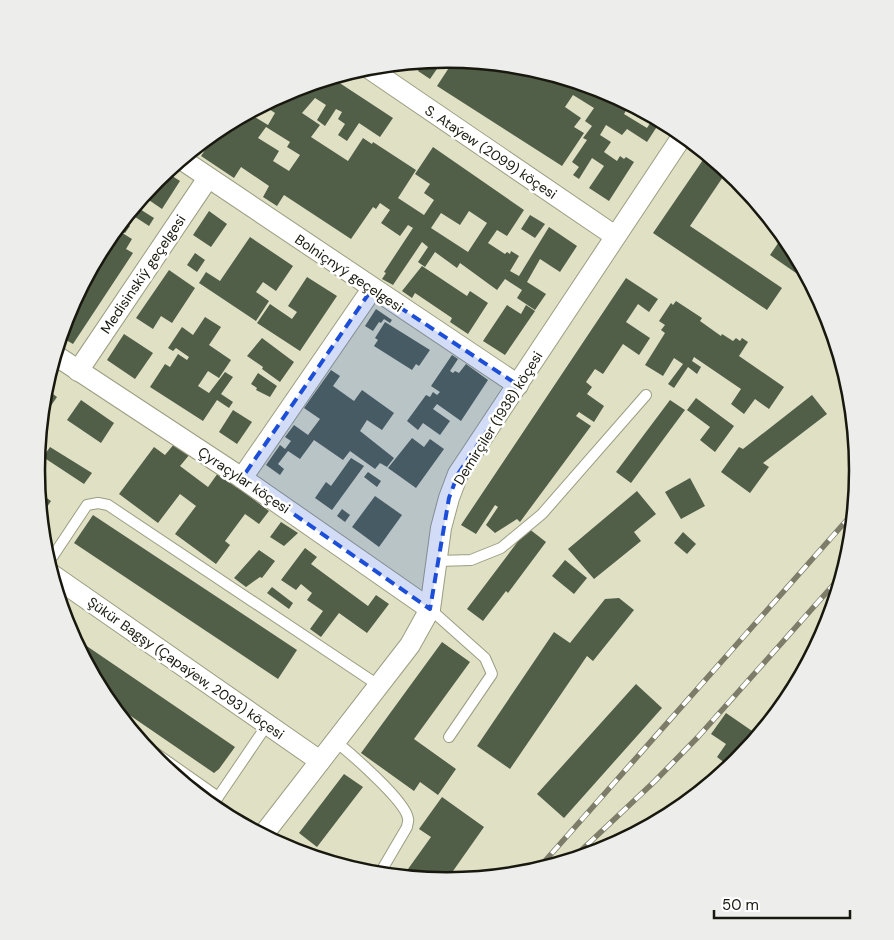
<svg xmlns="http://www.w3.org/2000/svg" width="894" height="940" viewBox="0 0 894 940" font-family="'DM Sans',sans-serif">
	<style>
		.building { fill: #515e48; fill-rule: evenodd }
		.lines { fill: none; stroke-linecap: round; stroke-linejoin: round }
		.lane-casing { stroke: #9c9d82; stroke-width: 12 }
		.street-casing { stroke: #9c9d82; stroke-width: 22 }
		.lane { stroke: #fff; stroke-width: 10 }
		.street { stroke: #fff; stroke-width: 20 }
		.rail-casing { stroke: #7c7c69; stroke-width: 5.5 }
		.rail { stroke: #fff; stroke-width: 4; stroke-dasharray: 11; stroke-linecap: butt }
		.marked { fill: #1d4ed8; fill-opacity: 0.2; stroke: #1d4ed8; stroke-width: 4; stroke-dasharray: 10 6; stroke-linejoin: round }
		.labels { text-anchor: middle; stroke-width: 5; stroke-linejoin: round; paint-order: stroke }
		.street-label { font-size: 14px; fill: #18180e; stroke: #fff }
		.rim { fill: none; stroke: #18180e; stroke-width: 2.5 }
	</style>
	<rect width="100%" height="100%" fill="#e0e1c4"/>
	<!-- building -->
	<g class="building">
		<polygon points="443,60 430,79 418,71 424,62"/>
		<polygon points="454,60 527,67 585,85 603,96 606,92 630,104 624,114 647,128 652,120 658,125 647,142 627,129 622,135 606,125 600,135 611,142 604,152 617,161 620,156 624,159 626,157 634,162 609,201 589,188 604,166 592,158 579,179 573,175 579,167 572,162 587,140 583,138 592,126 585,121 594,108 573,95 565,107 581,118 574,127 584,133 562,166 437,86"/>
		<path d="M332,78L393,118L380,137L359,123L347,141L338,135L345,124L338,119L342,112L336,109L325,126L317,120L326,105L315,98L302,113L320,125L311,137L348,161L363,138L372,144L373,142L416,170L398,198L424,215L434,200L424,193L430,184L415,174L433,147L524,210L507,236L497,230L488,243L505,254L507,252L510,254L511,251L519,256L510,271L519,276L549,227L577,246L560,272L540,259L527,282L546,294L535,310L517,298L522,290L505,279L497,290L460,263L457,268L435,252L425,267L418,262L428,247L422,242L393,285L382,279L386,273L384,272L413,228L408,225L400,236L381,223L390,210L380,203L376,209L373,207L351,239L284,195L277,206L263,197L269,186L241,167L234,178L201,156L220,128L253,110L250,114L268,125L275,113L263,105L287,92L290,94L292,90ZM266,127L290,142L287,147L300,155L289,171L273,161L279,151L258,138ZM469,211L487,223L468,252L431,228L441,213L460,225Z"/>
		<polygon points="707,154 727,171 690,226 782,288 767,310 653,233"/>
		<polygon points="166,172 180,181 162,209 143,196"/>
		<polygon points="135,206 154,218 149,226 129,213"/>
		<polygon points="209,211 227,224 211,247 193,235"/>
		<polygon points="530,215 545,224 535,238 521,229"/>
		<polygon points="123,221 130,226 125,233 117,228"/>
		<polygon points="116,229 132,239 126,249 133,253 73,344 66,340 62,346 58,343 68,313 104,245"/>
		<polygon points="783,236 801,266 796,273 770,255"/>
		<polygon points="250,237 293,266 276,291 263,282 256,292 269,301 256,321 199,283 206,272 220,281"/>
		<polygon points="195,253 205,260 197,272 187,265"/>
		<polygon points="422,266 467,296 470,291 488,303 468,334 450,322 452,318 415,293 412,298 402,291"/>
		<polygon points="169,270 195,288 172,323 161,316 153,329 136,318"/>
		<polygon points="307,277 337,296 300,351 257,323 270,304 292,319 297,312 288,306"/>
		<polygon points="626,278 658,299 649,312 638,304 626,322 650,338 639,355 623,344 603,374 595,369 586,382 592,387 587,394 604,406 594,422 579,412 576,416 591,426 520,522 517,519 495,533 486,525 498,507 495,505 476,534 461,525"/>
		<polygon points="676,301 702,318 700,321 721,336 722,334 733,341 736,338 740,341 742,338 748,342 739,356 784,387 769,409 755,399 744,414 731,404 741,389 694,357 692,361 701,367 697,374 688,367 674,388 668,384 683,364 674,358 663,376 645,365 665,333 661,330 665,325 659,321 671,303 673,305"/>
		<polygon points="507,305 521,314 526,305 535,311 505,355 483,341"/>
		<polygon points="376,309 392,320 390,323 384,319 381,323 379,322 373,331 365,326"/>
		<polygon points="205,317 221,327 209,345 231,360 219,378 208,371 198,386 209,393 225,372 233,377 221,394 233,402 229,408 217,400 203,421 150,387 165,364 170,367 178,354 187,360 189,357 176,348 173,351 168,348 182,327 193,335"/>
		<polygon points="385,322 430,350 419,366 416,364 412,370 374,346 378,340 375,338"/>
		<polygon points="124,334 153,353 135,379 107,360"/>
		<polygon points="262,338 294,362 280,382 262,369 263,367 247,356"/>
		<polygon points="452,355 458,359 450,371 453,373 455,371 459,373 466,364 488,380 461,421 437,404 433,409 450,421 440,435 423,423 418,430 407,421 426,395 430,397 433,392 437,395 440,392 431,386"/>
		<polygon points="331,370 340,376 333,386 354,401 362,390 394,413 382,430 367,420 360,431 394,458 387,467 380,463 375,469 350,451 343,460 314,440 300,459 288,451 278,464 284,469 280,475 266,465 280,445 285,449 291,441 285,437 294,425 308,435 320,419 304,408"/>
		<polygon points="258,373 277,386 270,397 256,390 257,388 251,384"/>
		<polygon points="45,388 57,397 41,420 44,390"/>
		<polygon points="812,395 827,414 763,463 769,467 750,493 721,472 739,447 743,449"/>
		<polygon points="696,398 734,426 715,452 700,440 710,427 687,410"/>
		<polygon points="81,400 114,423 101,443 67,420"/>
		<polygon points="670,400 685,410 631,483 616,472"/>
		<polygon points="233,410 252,422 237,444 219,432"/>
		<polygon points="412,438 424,447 430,439 444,449 416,488 388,468"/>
		<polygon points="175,443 190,454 180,466 208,487 218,473 269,511 259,524 245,514 225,541 230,545 216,564 175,534 196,506 180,494 158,523 119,494 154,447 165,455"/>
		<polygon points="50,447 92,473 84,484 43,457"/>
		<polygon points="38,454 44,459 36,470"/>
		<polygon points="351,458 364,466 332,510 315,498 326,482 331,486"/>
		<polygon points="368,472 381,481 377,487 364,477"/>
		<polygon points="690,478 705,506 681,519 665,492"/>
		<polygon points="637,491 656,514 634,532 641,541 594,579 568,549"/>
		<polygon points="41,494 51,501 41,516 39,497"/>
		<polygon points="375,496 402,515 379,547 352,527"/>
		<polygon points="342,509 350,515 345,522 337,516"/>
		<polygon points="93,515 297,650 278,679 74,543"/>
		<polygon points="281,522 298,533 284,546 270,537"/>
		<polygon points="528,528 546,542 508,593 506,591 483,621 467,609"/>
		<polygon points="683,532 696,544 687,554 674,543"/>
		<polygon points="305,548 317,557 311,564 368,606 376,595 389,604 367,633 339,613 321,637 310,629 323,611 307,600 312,593 301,584 296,590 281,580"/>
		<polygon points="259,550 275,561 262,578 260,577 246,587 234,578"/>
		<polygon points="565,560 587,578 574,594 552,576"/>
		<polygon points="272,587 293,603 289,609 267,593"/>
		<polygon points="619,598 634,610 593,661 587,656 510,769 477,746 554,632 570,643 605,599"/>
		<polygon points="72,636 235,747 219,769 214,773 106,699"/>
		<polygon points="442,642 470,662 414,739 456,769 438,795 420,782 414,791 361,753"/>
		<polygon points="636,684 662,708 564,818 537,794"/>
		<polygon points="726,713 758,735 730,767 717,757 726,744 711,734"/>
		<polygon points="344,774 363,787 317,847 299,833"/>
		<polygon points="442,797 484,827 446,881 403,876 431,837 419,829"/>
	</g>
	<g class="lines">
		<defs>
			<g id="lane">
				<polyline points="46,558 53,556 87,505 98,503 108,505 378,685"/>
				<polyline points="438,561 471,560 501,548 542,514 646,395"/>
				<polyline points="430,609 485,658 492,674 449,737"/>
				<path d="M335,741C350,753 407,802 408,819C409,821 407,824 407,827L380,873"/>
				<polyline points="144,745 218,797"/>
				<polyline points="212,806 267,725"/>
			</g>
			<g id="street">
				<polyline points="367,67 615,236"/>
				<polyline points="181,159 518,385"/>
				<polyline points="55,355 242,478 430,609"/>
				<polyline points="78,371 208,178"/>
				<polyline points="242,478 372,289"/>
				<polyline points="51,574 320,761"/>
				<polyline points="263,835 410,645 430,609 441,528 449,498 458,474 683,135"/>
			</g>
		</defs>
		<!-- lane casing -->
		<use href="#lane" class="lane-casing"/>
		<!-- street casing -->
		<use href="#street" class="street-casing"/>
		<!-- lane -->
		<use href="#lane" class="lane"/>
		<!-- street -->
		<use href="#street" class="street"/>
		<defs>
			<g id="rail">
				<polyline points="571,860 655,781 698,737 843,574"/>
				<polyline points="537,870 854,512"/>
			</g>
		</defs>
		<!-- rail casing -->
		<use href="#rail" class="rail-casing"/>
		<!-- rail -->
		<use href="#rail" class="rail"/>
	</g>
	<!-- marked area -->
	<path class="marked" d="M372,289L518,385L458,474L449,498L430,609L242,478Z"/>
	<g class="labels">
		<!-- street labels -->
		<g class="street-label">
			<text transform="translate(491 152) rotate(34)" y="5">S. Ataýew (2099) köçesi</text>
			<text transform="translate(349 273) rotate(34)" y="5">Bolniçnyý geçelgesi</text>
			<text transform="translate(143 274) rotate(-56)" y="5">Medisinskiý geçelgesi</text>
			<text transform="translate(498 418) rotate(-58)" y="5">Demirçiler (1938) köçesi</text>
			<text transform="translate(244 480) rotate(34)" y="5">Çyraçylar köçesi</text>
			<text transform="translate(186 668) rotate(35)" y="5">Şükür Bagşy (Çapaýew, 2093) köçesi</text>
		</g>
	</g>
	<!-- crop -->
	<path d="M0 0H894V940H0ZM45 470a402 402 0 1 1 804 0a402 402 0 1 1-804 0Z" fill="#ededec" fill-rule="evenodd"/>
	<path class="rim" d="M45 470a402 402 0 1 1 804 0a402 402 0 1 1-804 0Z"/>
	<!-- scale -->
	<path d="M714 910v8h136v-8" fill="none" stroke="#18180e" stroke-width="2.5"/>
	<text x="722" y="910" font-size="15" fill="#18180e" stroke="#ffffff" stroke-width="4" paint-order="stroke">50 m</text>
</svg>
